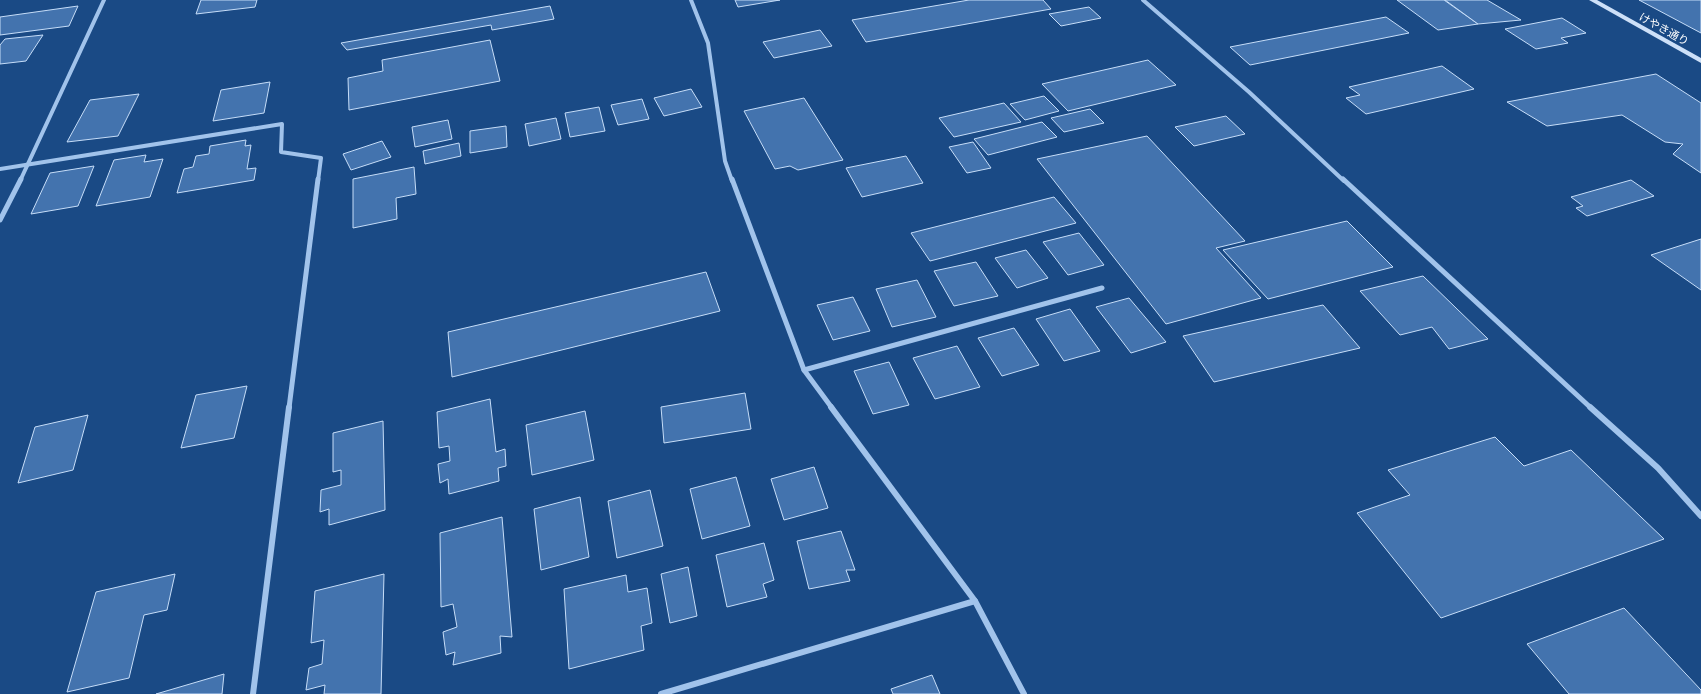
<svg xmlns="http://www.w3.org/2000/svg" width="1701" height="694" viewBox="0 0 1701 694" font-family="Barlow,'Noto Sans JP',sans-serif">
	<style>
		.building { fill: #4373ae; stroke: #c6ddf8 }
		.lines { fill: none; stroke-linecap: round; stroke-linejoin: round }
		.street-far2 { stroke: #a1c3eb; stroke-width: 4 }
		.street-far1 { stroke: #a1c3eb; stroke-width: 5 }
		.street { stroke: #a1c3eb; stroke-width: 6 }
		.secondary { fill: #cde0f8; fill-rule: evenodd }
		.labels { text-anchor: middle; stroke-width: 4; stroke-linejoin: round; paint-order: stroke }
		.far-street-label { font-size: 11px; fill: #fff; stroke: #1a4a85 }
	</style>
	<rect width="100%" height="100%" fill="#1a4a85"/>
	<!-- building -->
	<g class="building">
		<polygon points="201,0 257,0 255,7 196,14"/>
		<polygon points="735,0 780,0 738,7"/>
		<polygon points="969,0 1043,0 1051,9 866,42 852,20"/>
		<polygon points="1397,0 1444,0 1478,24 1438,30"/>
		<polygon points="1445,0 1487,0 1521,20 1478,24"/>
		<polygon points="1639,0 1701,0 1701,33"/>
		<polygon points="78,6 69,26 0,35 0,17"/>
		<polygon points="550,6 554,19 492,30 491,25 347,50 341,43"/>
		<polygon points="1089,7 1101,18 1061,26 1049,14"/>
		<polygon points="1386,17 1409,33 1250,65 1230,47"/>
		<polygon points="1562,18 1586,33 1561,38 1568,43 1536,49 1505,29"/>
		<polygon points="820,30 832,46 774,58 763,42"/>
		<polygon points="43,35 26,61 0,64 0,45 5,39"/>
		<polygon points="490,40 500,81 349,110 348,78 383,71 382,60"/>
		<polygon points="1148,60 1176,85 1068,111 1042,84"/>
		<polygon points="1442,66 1474,89 1366,114 1346,98 1360,95 1349,87"/>
		<polygon points="1656,74 1701,103 1701,173 1673,154 1683,144 1665,142 1622,115 1547,126 1507,102"/>
		<polygon points="270,82 264,113 213,121 221,90"/>
		<polygon points="691,89 702,107 664,116 654,98"/>
		<polygon points="139,94 118,136 67,142 90,100"/>
		<polygon points="1044,96 1059,111 1025,120 1010,104"/>
		<polygon points="804,98 843,160 798,170 790,166 775,169 744,111"/>
		<polygon points="642,99 649,119 618,125 611,105"/>
		<polygon points="1004,103 1021,122 954,137 939,118"/>
		<polygon points="599,107 605,131 570,137 565,113"/>
		<polygon points="1090,109 1104,123 1064,132 1051,118"/>
		<polygon points="1226,116 1245,134 1194,146 1175,127"/>
		<polygon points="556,118 561,139 529,146 525,124"/>
		<polygon points="448,120 452,139 415,147 412,127"/>
		<polygon points="1042,122 1057,137 988,155 974,139"/>
		<polygon points="506,126 507,147 470,153 470,131"/>
		<polygon points="1147,136 1245,241 1216,248 1261,298 1166,324 1037,159"/>
		<polygon points="246,140 245,146 251,145 247,169 256,168 254,180 177,193 184,169 193,167 196,156 209,154 210,146"/>
		<polygon points="382,141 391,157 351,170 343,154"/>
		<polygon points="973,142 991,168 967,173 949,147"/>
		<polygon points="459,143 461,156 425,164 423,151"/>
		<polygon points="146,155 144,162 163,159 150,197 96,206 114,160"/>
		<polygon points="906,156 923,183 862,197 846,168"/>
		<polygon points="94,166 78,206 31,214 50,173"/>
		<polygon points="414,167 416,194 396,198 397,219 353,228 353,179"/>
		<polygon points="1631,180 1654,196 1587,216 1576,208 1583,206 1571,197"/>
		<polygon points="1054,197 1076,223 930,261 911,233"/>
		<polygon points="1347,221 1393,267 1268,299 1223,250"/>
		<polygon points="1079,233 1104,265 1068,275 1043,242"/>
		<polygon points="1701,239 1701,290 1651,255"/>
		<polygon points="1026,250 1048,278 1017,288 995,258"/>
		<polygon points="976,262 998,296 954,306 934,271"/>
		<polygon points="706,272 720,311 452,377 448,332"/>
		<polygon points="1423,276 1488,339 1449,349 1432,327 1400,335 1360,291"/>
		<polygon points="917,280 936,317 892,327 876,289"/>
		<polygon points="853,297 870,331 833,340 817,305"/>
		<polygon points="1129,298 1166,342 1131,353 1096,307"/>
		<polygon points="1323,305 1360,348 1214,382 1183,336"/>
		<polygon points="1070,309 1100,351 1064,361 1036,319"/>
		<polygon points="1014,328 1039,365 1002,376 978,338"/>
		<polygon points="957,346 980,387 935,399 913,358"/>
		<polygon points="889,362 909,405 873,414 854,371"/>
		<polygon points="247,386 234,438 181,448 196,395"/>
		<polygon points="745,393 751,429 664,443 661,407"/>
		<polygon points="490,399 496,452 505,449 506,466 498,468 499,481 449,494 448,479 440,483 438,464 450,461 449,446 439,448 437,412"/>
		<polygon points="585,411 594,460 532,475 526,425"/>
		<polygon points="88,415 73,470 18,483 35,427"/>
		<polygon points="383,421 385,510 329,525 329,509 320,512 321,490 341,485 341,470 333,472 333,433"/>
		<polygon points="1495,437 1524,466 1571,450 1664,539 1441,618 1357,513 1410,495 1388,470"/>
		<polygon points="814,467 828,508 784,520 771,479"/>
		<polygon points="736,477 750,526 702,539 690,489"/>
		<polygon points="650,490 663,546 617,558 608,501"/>
		<polygon points="580,497 589,557 541,570 534,509"/>
		<polygon points="502,517 512,637 500,636 501,653 453,665 455,652 446,655 443,632 457,627 453,604 441,607 440,533"/>
		<polygon points="841,531 855,570 846,570 850,581 809,589 797,541"/>
		<polygon points="764,543 774,580 763,584 767,597 727,607 716,555"/>
		<polygon points="688,567 697,616 670,623 661,574"/>
		<polygon points="175,574 167,610 144,615 129,678 67,692 96,592"/>
		<polygon points="384,574 381,694 324,694 325,685 306,690 309,668 322,664 324,640 311,643 315,591"/>
		<polygon points="626,575 628,592 647,588 652,623 641,626 644,650 569,669 564,589"/>
		<polygon points="1624,608 1701,690 1701,694 1569,694 1527,644"/>
		<polygon points="224,674 222,694 156,694"/>
		<polygon points="932,675 940,694 893,694 891,689"/>
	</g>
	<g class="lines">
		<!-- street-far2 -->
		<g class="street-far2">
			<polyline points="691,0 708,43 725,161 732,181"/>
			<polyline points="1143,0 1249,92 1344,181"/>
			<polyline points="0,169 282,124 281,152 321,158 318,181"/>
			<polyline points="20,181 104,0"/>
		</g>
		<!-- street-far1 -->
		<g class="street-far1">
			<polyline points="732,179 804,370 832,408"/>
			<polyline points="1343,179 1591,408"/>
			<polyline points="0,220 21,179"/>
			<polyline points="804,370 1102,288"/>
			<polyline points="289,408 318,179"/>
		</g>
		<!-- street -->
		<g class="street">
			<polyline points="831,407 975,601 1024,694"/>
			<polyline points="1590,407 1658,468 1701,516"/>
			<polyline points="253,694 289,407"/>
			<polyline points="661,694 975,601"/>
		</g>
		<!-- secondary -->
		<polygon class="secondary" points="1589,0 1597,0 1701,58 1701,63"/>
	</g>
	<g class="labels">
		<!-- far-street labels -->
		<g class="far-street-label">
			<text transform="translate(1664 29) rotate(29)" y="4">けやき通り</text>
		</g>
	</g>
</svg>
